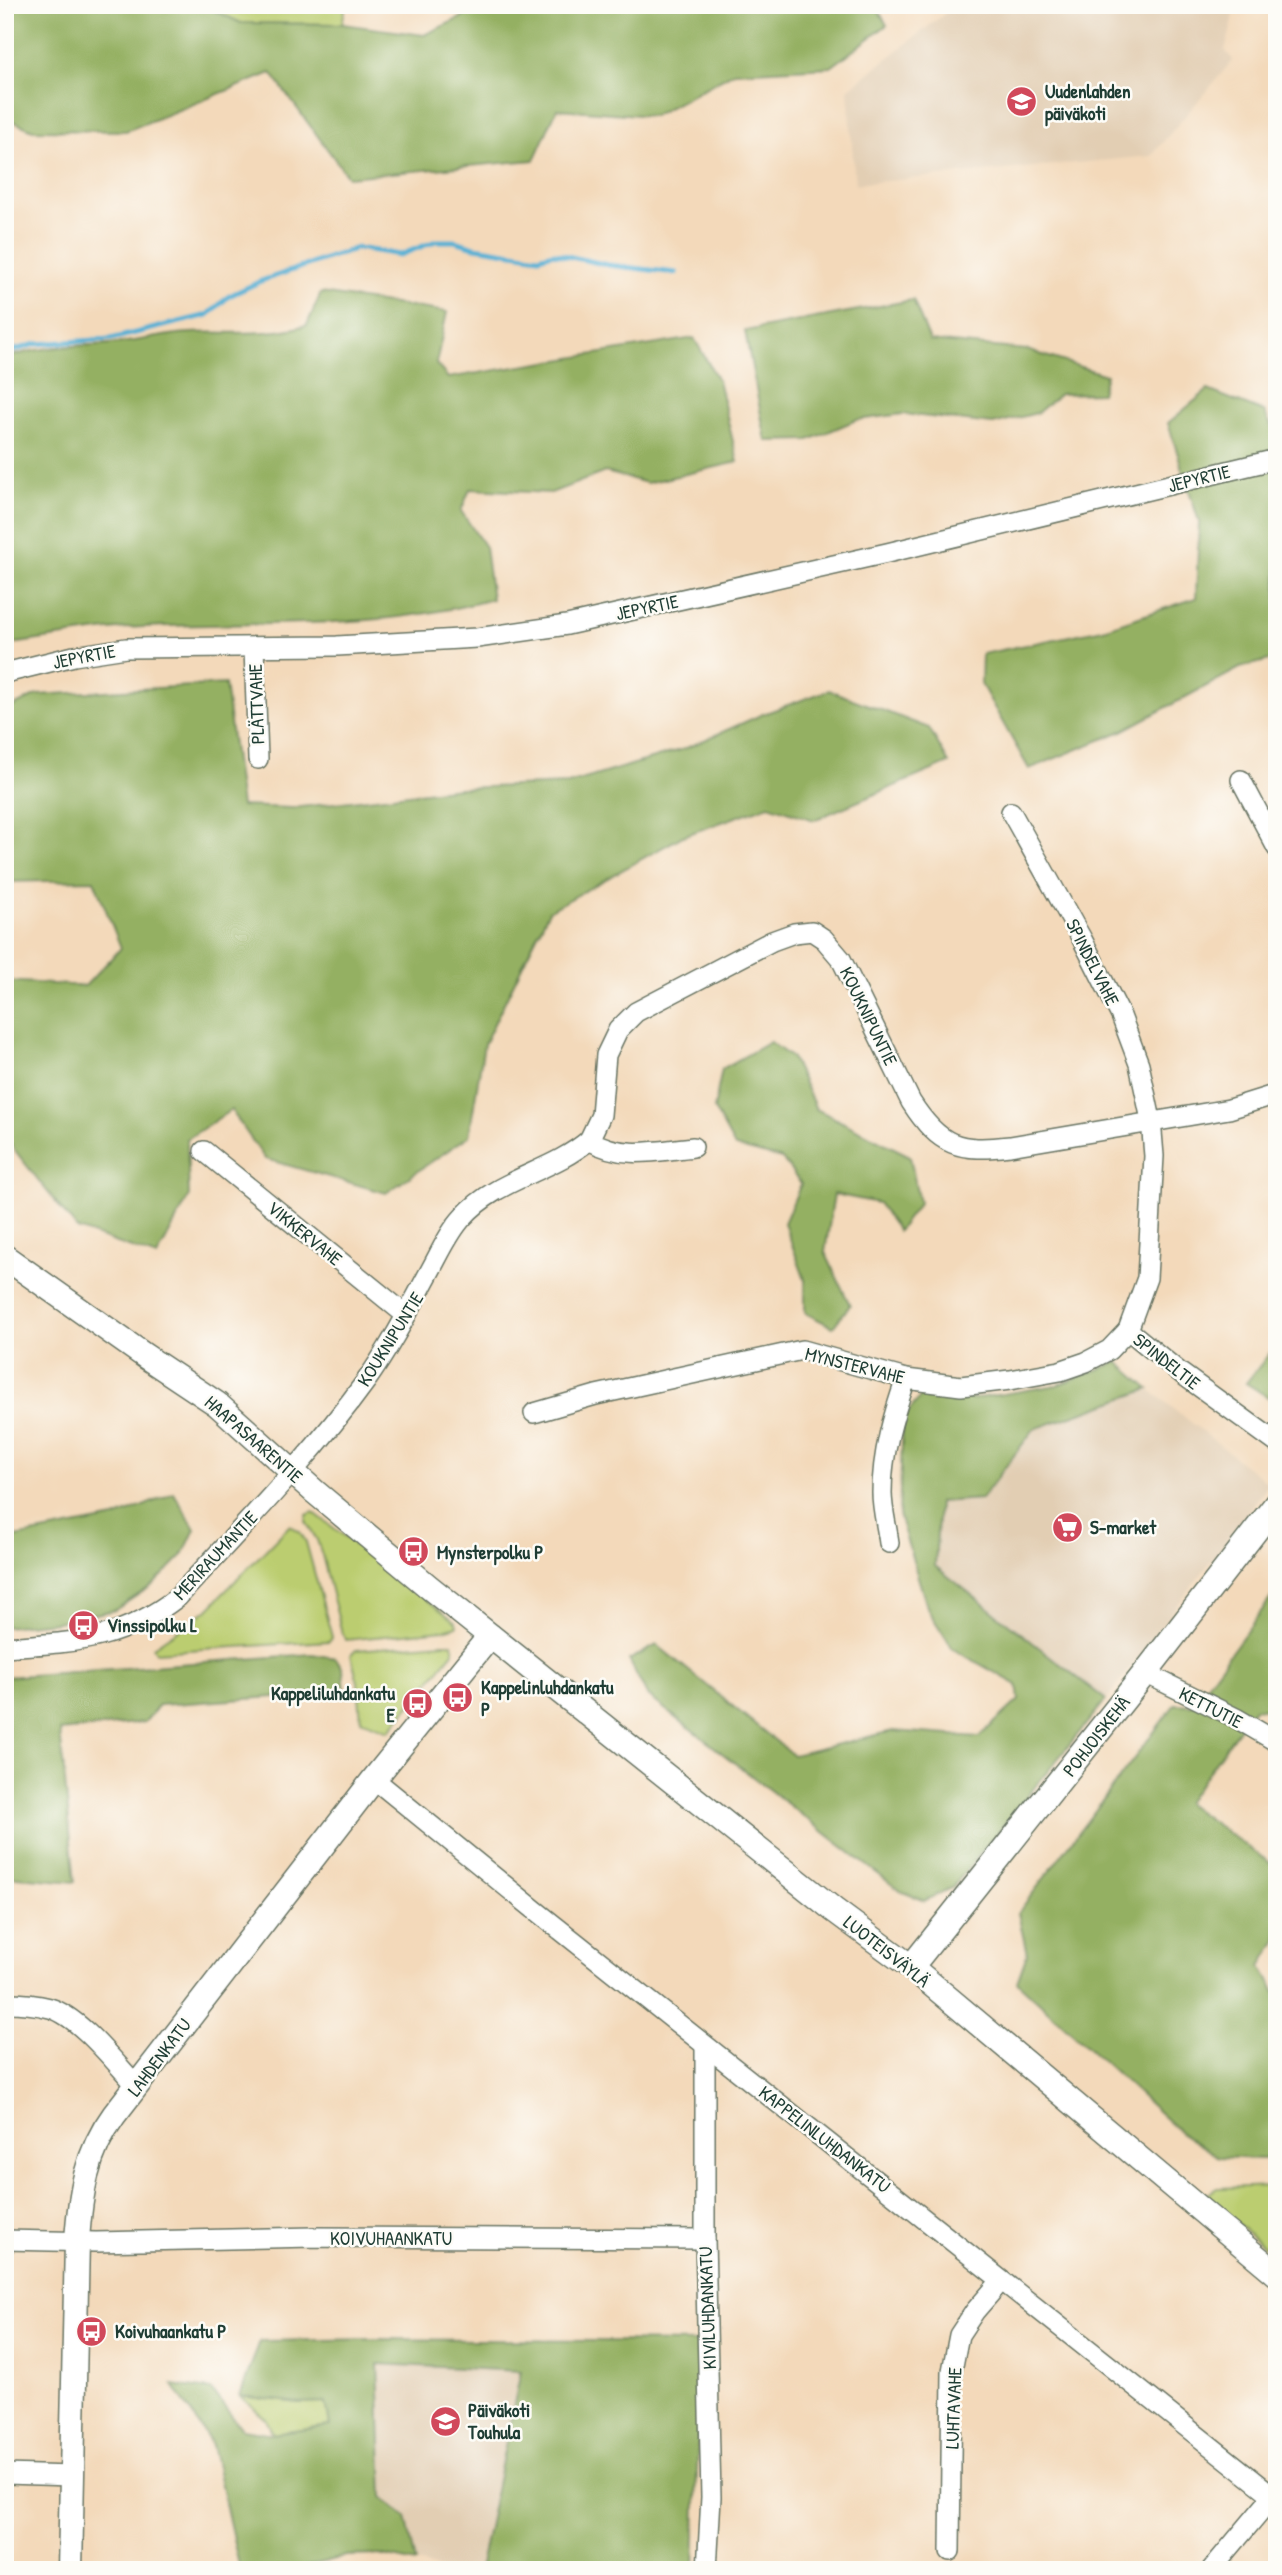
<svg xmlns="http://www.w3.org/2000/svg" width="1282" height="2575" viewBox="0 0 1282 2575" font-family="'Patrick Hand',sans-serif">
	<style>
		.built { fill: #e2ceb3 }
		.green { fill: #bbcd70; stroke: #6d8552; stroke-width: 2 }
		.forest { fill: #94b062; stroke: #5a764b; stroke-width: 2 }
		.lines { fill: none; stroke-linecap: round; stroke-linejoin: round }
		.stream { stroke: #56b0d4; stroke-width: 5 }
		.minor-casing { stroke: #697463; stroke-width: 22 }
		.major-casing { stroke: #697463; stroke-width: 27 }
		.minor { stroke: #fff; stroke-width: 19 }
		.major { stroke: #fff; stroke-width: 24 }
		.labels { text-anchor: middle; stroke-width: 5; stroke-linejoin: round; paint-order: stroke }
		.poi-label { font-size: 19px; font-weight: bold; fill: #1f3d34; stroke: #fdfcf7; text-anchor: start }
		.street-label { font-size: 19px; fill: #1f3d34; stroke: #fdfcf7 }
	</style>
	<rect width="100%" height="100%" fill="#fdfcf7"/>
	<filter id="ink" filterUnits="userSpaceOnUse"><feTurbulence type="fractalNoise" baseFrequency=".0143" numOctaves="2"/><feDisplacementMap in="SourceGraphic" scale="14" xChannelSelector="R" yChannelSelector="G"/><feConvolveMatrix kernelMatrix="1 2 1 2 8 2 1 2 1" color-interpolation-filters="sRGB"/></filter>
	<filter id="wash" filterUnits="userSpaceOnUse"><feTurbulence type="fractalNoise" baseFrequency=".00686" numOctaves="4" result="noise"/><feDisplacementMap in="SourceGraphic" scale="28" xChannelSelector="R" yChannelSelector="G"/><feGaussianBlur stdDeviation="1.57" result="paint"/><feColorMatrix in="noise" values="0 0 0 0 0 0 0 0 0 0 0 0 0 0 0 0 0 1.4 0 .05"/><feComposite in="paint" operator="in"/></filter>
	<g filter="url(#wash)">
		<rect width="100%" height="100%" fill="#f3d9ba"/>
		<!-- built -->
		<g class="built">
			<polygon points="956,5 1233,5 1233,21 1225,50 1233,60 1151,156 855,184 848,89"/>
			<polygon points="1149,1389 1269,1484 1106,1700 935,1566 939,1502 981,1499 1034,1429"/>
			<polygon points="377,2364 521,2371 479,2570 444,2570 416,2563 406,2517 383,2497"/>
		</g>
		<!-- green -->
		<g class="green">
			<polygon points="202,5 346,5 342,24 241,23"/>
			<polygon points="313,1512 456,1622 457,1626 444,1630 346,1640 342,1633 322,1555 317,1540 306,1522 307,1515"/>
			<polygon points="290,1525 300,1532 306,1542 332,1637 329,1641 156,1652 153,1647 207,1610"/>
			<polygon points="443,1643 452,1643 454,1651 389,1731 361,1720 358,1682 351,1655 356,1650"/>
			<polygon points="1277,2186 1277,2257 1204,2196 1217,2188"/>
			<polygon points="240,2396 299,2403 327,2402 330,2426 273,2434 266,2419"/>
		</g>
		<!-- forest -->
		<g class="forest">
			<polygon points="5,5 202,5 241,23 342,24 424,35 488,5 875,5 887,25 831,67 734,72 653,116 557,109 534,160 348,177 271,73 126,131 33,130 5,118"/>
			<path d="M321,293L447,312L436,364L448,378L694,338L718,380L738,462L647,483L605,472L551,493L470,489L461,511L485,547L492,599C380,631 258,621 143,627C97,629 51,639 5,645V358C47,344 79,347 121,343C144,340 167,334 190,333C232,331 265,337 307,325Z"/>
			<polygon points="913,300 930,341 1027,350 1106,375 1101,393 1060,394 1037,413 993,424 903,414 856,420 809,440 766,441 745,331"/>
			<polygon points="1208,390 1264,412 1277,436 1277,658 1240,668 1122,731 1029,769 981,684 982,654 1103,629 1196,598 1199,522 1168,423"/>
			<polygon points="225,684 241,806 292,808 459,788 568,784 684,749 763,714 829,690 929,728 949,763 814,820 769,805 683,836 549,911 484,1044 469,1136 386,1193 265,1159 231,1110 187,1139 189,1196 157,1257 77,1229 5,1138 5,981 85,986 121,948 94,880 5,882 5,710 37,695"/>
			<polygon points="770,1042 792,1058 816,1109 910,1156 919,1203 898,1231 878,1203 834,1194 825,1252 850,1305 833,1327 805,1313 805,1280 784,1223 801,1184 782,1159 735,1147 714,1109 722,1069"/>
			<polygon points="1277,1344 1277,1403 1246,1383"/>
			<polygon points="1118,1362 1149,1389 1034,1429 981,1499 939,1502 935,1566 1106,1700 953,1887 924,1901 900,1891 647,1695 629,1660 657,1645 793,1755 893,1731 979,1737 1019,1700 1017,1685 953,1649 928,1610 899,1515 903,1418 923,1394 973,1399 1057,1385"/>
			<polygon points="174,1493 195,1529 183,1555 153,1585 115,1610 57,1622 5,1627 5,1539 115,1518"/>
			<polygon points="1277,1590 1277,1710 1254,1708 1186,1803 1277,1868 1277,1940 1261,1966 1277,1994 1277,2157 1262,2159 1219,2157 1180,2132 1017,1982 1027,1954 1018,1913 1175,1704 1192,1705"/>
			<polygon points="312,1654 336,1658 343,1669 345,1692 159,1705 145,1722 60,1731 75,1882 5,1876 5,1677"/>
			<polygon points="377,2339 701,2342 694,2570 479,2570 521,2371 378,2364 383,2497 406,2517 416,2563 379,2555 346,2556 293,2570 240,2570 212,2445 173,2385 211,2390 242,2429 273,2434 330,2426 326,2402 299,2403 240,2396 260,2341"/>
		</g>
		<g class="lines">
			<!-- stream -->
			<polyline class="stream" points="5,353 36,344 111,339 208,315 229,296 261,281 357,248 400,255 436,241 455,241 475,247 539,257 553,253 608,265 676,273"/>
		</g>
	</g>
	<g filter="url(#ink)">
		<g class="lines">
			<defs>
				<g id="minor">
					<polyline points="254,648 258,759"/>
					<polyline points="5,673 74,656 126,648 337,646 477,638 567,625 887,553 1277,459"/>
					<polyline points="1241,780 1277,848"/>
					<polyline points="1011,812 1082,939 1121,1016 1139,1064 1151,1120 1154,1156 1147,1278 1128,1330 1182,1374 1277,1443"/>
					<path d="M589,1140L601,1115L606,1055L618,1030L636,1012L772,941L794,933L812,931L824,939L841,959L911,1102C940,1147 959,1152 1010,1146L1229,1109L1277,1094"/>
					<polyline points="204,1151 406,1315"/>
					<polyline points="534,1413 596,1395 802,1350 906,1379 961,1386 1010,1380 1060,1371 1086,1362 1109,1350 1128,1330"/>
					<path d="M889,1543C887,1527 882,1509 882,1493C882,1453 893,1416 906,1379"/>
					<path d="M5,1647C76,1642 119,1642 178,1597C242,1527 310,1458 366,1381C391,1346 410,1308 430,1271C440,1253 449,1232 463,1217C498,1178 550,1173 589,1140C623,1160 655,1151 693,1147"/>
					<polyline points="1145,1673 1236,1718 1277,1742"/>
					<polyline points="374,1779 535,1910 1277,2499"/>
					<path d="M5,2003C20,2003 35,2004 50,2008C80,2017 115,2063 137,2086"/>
					<polyline points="705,2046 705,2239 711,2497 707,2570"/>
					<polyline points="5,2240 96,2242 314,2237 705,2239"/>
					<polyline points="5,2474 72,2476"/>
					<polyline points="950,2551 952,2371 959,2335 975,2311 1001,2281"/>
					<polyline points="1211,2570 1273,2496"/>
				</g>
				<g id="major">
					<polyline points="5,1257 145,1356 217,1404 315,1492 429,1587 834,1910 911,1967 1277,2274"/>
					<polyline points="911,1967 1145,1673 1277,1503"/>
					<path d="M70,2570L77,2241C80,2195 86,2153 114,2115L374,1779L490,1636"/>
				</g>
			</defs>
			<!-- minor casing -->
			<use href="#minor" class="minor-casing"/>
			<!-- major casing -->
			<use href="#major" class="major-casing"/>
			<!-- minor -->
			<use href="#minor" class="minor"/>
			<!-- major -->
			<use href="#major" class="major"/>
		</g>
	</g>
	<!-- icons -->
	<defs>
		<symbol id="school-disc" viewBox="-11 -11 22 22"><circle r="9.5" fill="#d1495b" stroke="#fdfcf7"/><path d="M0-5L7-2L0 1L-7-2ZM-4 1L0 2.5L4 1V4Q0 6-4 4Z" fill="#fff"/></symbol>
		<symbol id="supermarket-disc" viewBox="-11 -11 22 22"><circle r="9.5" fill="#d1495b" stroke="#fdfcf7"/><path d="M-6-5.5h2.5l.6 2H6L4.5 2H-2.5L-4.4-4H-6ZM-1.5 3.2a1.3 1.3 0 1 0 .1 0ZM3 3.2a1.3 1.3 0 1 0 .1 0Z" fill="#fff"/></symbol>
		<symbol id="bus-disc" viewBox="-11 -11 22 22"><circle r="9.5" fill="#d1495b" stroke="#fdfcf7"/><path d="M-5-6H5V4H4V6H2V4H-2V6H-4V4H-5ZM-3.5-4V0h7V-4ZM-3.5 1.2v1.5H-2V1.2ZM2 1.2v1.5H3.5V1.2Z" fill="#fff"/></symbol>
	</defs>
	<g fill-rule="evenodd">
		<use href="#school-disc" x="1004" y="84" width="35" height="35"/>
		<use href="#supermarket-disc" x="1050" y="1510" width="35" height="35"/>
		<use href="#bus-disc" x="396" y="1534" width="35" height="35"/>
		<use href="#bus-disc" x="66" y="1608" width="35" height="35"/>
		<use href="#bus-disc" x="440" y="1680" width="35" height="35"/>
		<use href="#bus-disc" x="400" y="1686" width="35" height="35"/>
		<use href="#bus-disc" x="74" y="2314" width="35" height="35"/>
		<use href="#school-disc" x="428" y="2404" width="35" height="35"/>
	</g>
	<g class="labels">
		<!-- poi labels -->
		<g class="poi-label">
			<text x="1045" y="98">Uudenlahden<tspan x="1045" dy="22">päiväkoti</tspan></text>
			<text x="1090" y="1534">S-market</text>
			<text x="437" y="1559">Mynsterpolku P</text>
			<text x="107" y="1632">Vinssipolku L</text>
			<text x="481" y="1694">Kappelinluhdankatu<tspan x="481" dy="22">P</tspan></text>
			<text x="395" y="1700" text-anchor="end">Kappeliluhdankatu<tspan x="395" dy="22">E</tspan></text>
			<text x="115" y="2338">Koivuhaankatu P</text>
			<text x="468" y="2417">Päiväkoti<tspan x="468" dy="22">Touhula</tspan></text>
		</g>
		<!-- street labels -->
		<g class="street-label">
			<text transform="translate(1199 478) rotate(-14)" y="7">JEPYRTIE</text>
			<text transform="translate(647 607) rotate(-12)" y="7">JEPYRTIE</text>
			<text transform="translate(84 656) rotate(-11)" y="7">JEPYRTIE</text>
			<text transform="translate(256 704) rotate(-92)" y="7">PLÄTTVAHE</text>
			<text transform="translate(1093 962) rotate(63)" y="7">SPINDELVAHE</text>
			<text transform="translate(869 1016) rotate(64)" y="7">KOUKNIPUNTIE</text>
			<text transform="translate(305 1233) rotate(39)" y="7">VIKKERVAHE</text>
			<text transform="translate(390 1339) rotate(-58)" y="7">KOUKNIPUNTIE</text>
			<text transform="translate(1167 1361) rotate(38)" y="7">SPINDELTIE</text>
			<text transform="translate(855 1365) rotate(14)" y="7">MYNSTERVAHE</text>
			<text transform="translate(254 1439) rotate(41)" y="7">HAAPASAARENTIE</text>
			<text transform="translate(215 1555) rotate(-47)" y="7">MERIRAUMANTIE</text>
			<text transform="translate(1211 1707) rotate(27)" y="7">KETTUTIE</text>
			<text transform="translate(1096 1736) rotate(-52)" y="7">POHJOISKEHÄ</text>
			<text transform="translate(887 1951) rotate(38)" y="7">LUOTEISVÄYLÄ</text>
			<text transform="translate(159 2057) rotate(-53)" y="7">LAHDENKATU</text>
			<text transform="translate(825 2139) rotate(38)" y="7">KAPPELINLUHDANKATU</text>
			<text x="391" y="2245">KOIVUHAANKATU</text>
			<text transform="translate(707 2308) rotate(-92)" y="7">KIVILUHDANKATU</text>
			<text transform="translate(953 2408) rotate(-88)" y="7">LUHTAVAHE</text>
		</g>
	</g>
	<!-- margin -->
	<rect width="1282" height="2575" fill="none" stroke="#fdfcf7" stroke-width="28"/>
</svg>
